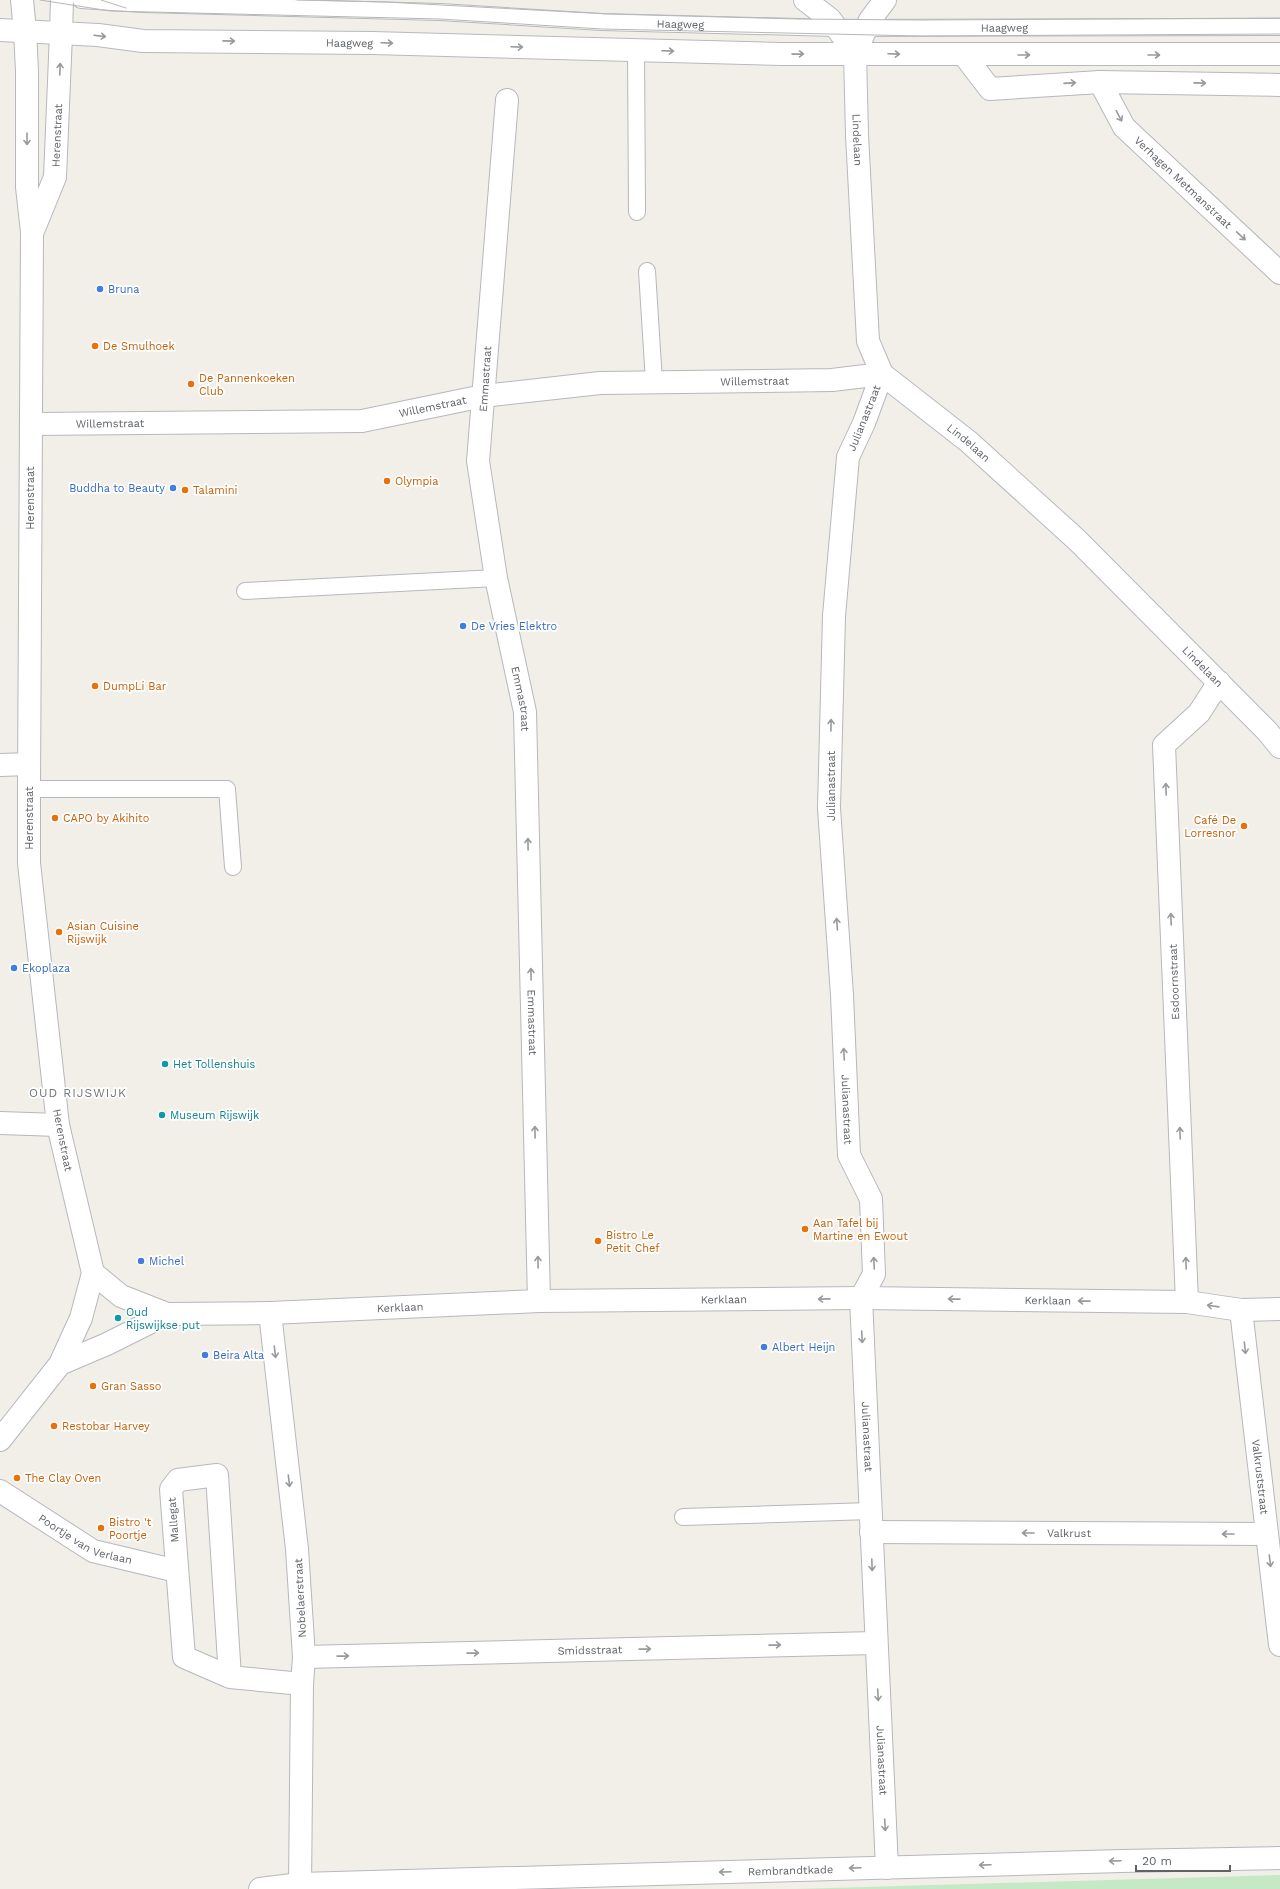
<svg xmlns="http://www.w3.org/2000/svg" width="1280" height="1889" viewBox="0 0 1280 1889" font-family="'Work Sans',sans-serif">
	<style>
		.grass { fill: #c5e8c5 }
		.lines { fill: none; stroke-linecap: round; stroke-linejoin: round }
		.service-casing { stroke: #b5b8bc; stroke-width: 18 }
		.pedestrian-casing { stroke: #b5b8bc; stroke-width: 24 }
		.minor-casing { stroke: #b5b8bc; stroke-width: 24 }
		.tertiary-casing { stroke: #b5b8bc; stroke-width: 24 }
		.secondary-casing { stroke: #b6babf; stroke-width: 24 }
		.service { stroke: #fff; stroke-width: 16 }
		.pedestrian { stroke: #fff; stroke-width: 22 }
		.minor { stroke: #fff; stroke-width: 22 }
		.tertiary { stroke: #fff; stroke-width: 22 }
		.secondary { stroke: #fff; stroke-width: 22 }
		.tram { stroke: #b6b7b8; stroke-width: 1 }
		.oneway { stroke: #979a9d }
		.shop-dot { fill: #3f7fe0; stroke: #fff; stroke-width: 1.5 }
		.food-dot { fill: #e8710a; stroke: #fff; stroke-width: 1.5 }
		.culture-dot { fill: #0f9aa8; stroke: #fff; stroke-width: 1.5 }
		.labels { text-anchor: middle; stroke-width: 3.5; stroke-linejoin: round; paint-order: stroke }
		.street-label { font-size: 11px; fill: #5f6368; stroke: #fff }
		.shop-label { font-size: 11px; fill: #366cbe; stroke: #fff; text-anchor: start }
		.food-label { font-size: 11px; fill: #c56008; stroke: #fff; text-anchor: start }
		.culture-label { font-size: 11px; fill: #0d838f; stroke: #fff; text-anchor: start }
		.neighbourhood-label { font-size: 12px; letter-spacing: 1px; fill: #70757a; stroke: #fff }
	</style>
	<rect width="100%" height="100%" fill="#f1efe8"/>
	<!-- grass -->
	<polygon class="grass" points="1280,1875 1280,1889 796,1889"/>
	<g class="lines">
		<defs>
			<g id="service">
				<path id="s1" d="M81,0L143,4L440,12L602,22L836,28L1280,27"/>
				<polyline points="636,50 637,212"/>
				<polyline points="647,271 654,382"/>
				<polyline points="245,591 496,578"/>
				<polyline points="29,789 227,789 233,867"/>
				<polyline points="683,1517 870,1511"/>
			</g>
			<g id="pedestrian">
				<polyline points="0,765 29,764"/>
				<polyline points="0,1123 58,1125"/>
				<polyline points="93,1273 121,1296 167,1314 270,1313"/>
				<polyline points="60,1364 107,1344 167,1314"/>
				<polyline points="0,1440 60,1364 81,1318 93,1273 58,1125 29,863 29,789"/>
				<path id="s2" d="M0,1491L93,1551L177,1571"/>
			</g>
			<g id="minor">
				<polyline points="25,31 27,71 27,187 32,232 29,789"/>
				<polyline points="964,55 990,89 1100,82 1280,85"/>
				<path id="s3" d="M1100,82L1124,127L1280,273"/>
				<path id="s4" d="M507,100L478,461L496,578L525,712L539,1301"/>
				<path id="s5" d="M33,231L55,177L61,34"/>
				<path id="s6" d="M31,424L362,421L483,396L600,383L832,380L882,374L864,423L848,457L834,616L829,808L842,995L849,1155L871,1199L874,1274L861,1298L887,1868"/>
				<polyline points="1187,1302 1164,745 1199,713 1219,682"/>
				<path id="s7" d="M1241,1310L1280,1645"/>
				<path id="s8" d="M871,1532L1267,1534"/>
				<path id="s9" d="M304,1657L875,1643"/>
				<polyline points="230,1677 184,1657 171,1489 178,1480 217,1475 230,1677 302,1684"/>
				<path id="s10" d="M300,1889L302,1684L304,1657L297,1549L270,1313L539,1301L861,1298L1187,1302L1241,1310L1280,1309"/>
			</g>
			<g id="tertiary">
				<polyline points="22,0 25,31"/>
				<polyline points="61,34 62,0"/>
				<path id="s11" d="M260,1889L300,1884L1121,1861L1280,1858"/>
			</g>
			<g id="secondary">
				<polyline points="805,0 830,19 855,53"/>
				<path id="s12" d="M885,0L870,20L855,53L857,135L868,341L882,374L969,442L1077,540L1267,731L1280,747"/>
				<path id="s13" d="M0,30L98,35L143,41L372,43L781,54H1280"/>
			</g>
		</defs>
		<!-- service casing -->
		<use href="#service" class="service-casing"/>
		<!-- pedestrian casing -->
		<use href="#pedestrian" class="pedestrian-casing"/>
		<!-- minor casing -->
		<use href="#minor" class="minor-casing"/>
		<!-- tertiary casing -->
		<use href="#tertiary" class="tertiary-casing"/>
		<!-- secondary casing -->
		<use href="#secondary" class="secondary-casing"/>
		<!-- service -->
		<use href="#service" class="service"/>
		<!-- pedestrian -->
		<use href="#pedestrian" class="pedestrian"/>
		<!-- minor -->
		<use href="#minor" class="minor"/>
		<!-- tertiary -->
		<use href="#tertiary" class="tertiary"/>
		<!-- secondary -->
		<use href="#secondary" class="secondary"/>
		<!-- tram -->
		<g class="tram">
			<polyline points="40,0 110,11 440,19 602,29 921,36 1280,34"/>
			<polyline points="101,0 126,8"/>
			<polyline points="297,0 386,2 608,14 797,19 921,20 1280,18"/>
		</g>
	</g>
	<!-- one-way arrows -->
	<defs><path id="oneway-shaft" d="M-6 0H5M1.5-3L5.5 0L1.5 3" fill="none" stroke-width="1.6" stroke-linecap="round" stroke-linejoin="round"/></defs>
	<g class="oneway">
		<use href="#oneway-shaft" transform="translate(100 36) rotate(7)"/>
		<use href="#oneway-shaft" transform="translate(229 41) rotate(1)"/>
		<use href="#oneway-shaft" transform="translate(387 43) rotate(2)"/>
		<use href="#oneway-shaft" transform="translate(517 47) rotate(2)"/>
		<use href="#oneway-shaft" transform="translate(668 51) rotate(2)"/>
		<use href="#oneway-shaft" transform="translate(798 54) rotate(-1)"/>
		<use href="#oneway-shaft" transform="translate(894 54) rotate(2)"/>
		<use href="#oneway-shaft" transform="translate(1024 55)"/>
		<use href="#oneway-shaft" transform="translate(1154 55)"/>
		<use href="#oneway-shaft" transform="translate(60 69) rotate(-88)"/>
		<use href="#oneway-shaft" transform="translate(1070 83) rotate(-4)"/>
		<use href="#oneway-shaft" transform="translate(1200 83) rotate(1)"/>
		<use href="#oneway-shaft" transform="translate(1119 116) rotate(62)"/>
		<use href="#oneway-shaft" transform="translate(27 139) rotate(90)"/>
		<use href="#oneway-shaft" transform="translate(1241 236) rotate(43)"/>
		<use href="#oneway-shaft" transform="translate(831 725) rotate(-89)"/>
		<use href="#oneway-shaft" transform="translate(1166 789) rotate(-92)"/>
		<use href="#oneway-shaft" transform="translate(528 844) rotate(-91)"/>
		<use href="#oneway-shaft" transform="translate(1171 919) rotate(-92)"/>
		<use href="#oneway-shaft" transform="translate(837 924) rotate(-94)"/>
		<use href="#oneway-shaft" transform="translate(531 974) rotate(-91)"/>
		<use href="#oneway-shaft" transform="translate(844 1054) rotate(-93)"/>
		<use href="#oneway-shaft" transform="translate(535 1132) rotate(-91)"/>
		<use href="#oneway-shaft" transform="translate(1180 1133) rotate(-92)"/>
		<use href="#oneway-shaft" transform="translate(538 1262) rotate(-91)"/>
		<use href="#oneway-shaft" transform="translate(874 1263) rotate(-93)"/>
		<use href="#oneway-shaft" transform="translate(1186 1263) rotate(-92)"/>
		<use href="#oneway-shaft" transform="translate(824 1299) rotate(179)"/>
		<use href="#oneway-shaft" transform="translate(954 1299) rotate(-179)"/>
		<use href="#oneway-shaft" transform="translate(1084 1301) rotate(-179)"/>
		<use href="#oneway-shaft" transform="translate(1213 1306) rotate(-172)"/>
		<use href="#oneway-shaft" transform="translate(862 1337) rotate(87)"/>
		<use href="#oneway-shaft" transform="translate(1245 1348) rotate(83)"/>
		<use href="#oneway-shaft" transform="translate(275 1352) rotate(83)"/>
		<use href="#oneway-shaft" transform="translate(289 1481) rotate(83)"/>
		<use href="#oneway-shaft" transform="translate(1028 1533) rotate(-180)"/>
		<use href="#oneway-shaft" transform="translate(1228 1534) rotate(-180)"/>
		<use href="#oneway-shaft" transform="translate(1270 1561) rotate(83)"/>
		<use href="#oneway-shaft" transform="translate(872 1565) rotate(88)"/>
		<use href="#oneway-shaft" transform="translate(775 1645) rotate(-1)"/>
		<use href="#oneway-shaft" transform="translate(645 1649) rotate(-1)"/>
		<use href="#oneway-shaft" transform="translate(473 1653) rotate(-1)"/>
		<use href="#oneway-shaft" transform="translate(343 1656) rotate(-1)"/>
		<use href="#oneway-shaft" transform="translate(878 1695) rotate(87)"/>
		<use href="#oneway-shaft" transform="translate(885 1825) rotate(87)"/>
		<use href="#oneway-shaft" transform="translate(1115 1861) rotate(178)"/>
		<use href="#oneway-shaft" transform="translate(985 1865) rotate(178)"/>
		<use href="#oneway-shaft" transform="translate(855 1868) rotate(178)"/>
		<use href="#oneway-shaft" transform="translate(725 1872) rotate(178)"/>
	</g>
	<!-- markers -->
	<g class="shop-dot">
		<circle cx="100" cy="289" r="4"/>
		<circle cx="173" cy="488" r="4"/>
		<circle cx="463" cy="626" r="4"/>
		<circle cx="14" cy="968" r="4"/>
		<circle cx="141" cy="1261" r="4"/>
		<circle cx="764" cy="1347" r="4"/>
		<circle cx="205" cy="1355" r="4"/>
	</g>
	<g class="food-dot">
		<circle cx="95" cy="346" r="4"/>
		<circle cx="191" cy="384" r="4"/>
		<circle cx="387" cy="481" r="4"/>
		<circle cx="185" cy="490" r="4"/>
		<circle cx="95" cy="686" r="4"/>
		<circle cx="55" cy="818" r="4"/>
		<circle cx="1244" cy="826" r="4"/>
		<circle cx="59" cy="932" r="4"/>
		<circle cx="805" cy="1229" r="4"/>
		<circle cx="598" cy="1241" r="4"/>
		<circle cx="93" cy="1386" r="4"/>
		<circle cx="54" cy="1426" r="4"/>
		<circle cx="17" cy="1478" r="4"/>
		<circle cx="101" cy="1528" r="4"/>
	</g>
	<g class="culture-dot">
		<circle cx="165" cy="1064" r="4"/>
		<circle cx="162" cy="1115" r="4"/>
		<circle cx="118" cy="1318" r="4"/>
	</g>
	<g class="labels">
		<!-- street labels -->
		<g class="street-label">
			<text dy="4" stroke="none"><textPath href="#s1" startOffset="600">Haagweg</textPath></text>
			<text dy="4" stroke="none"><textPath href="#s1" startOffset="924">Haagweg</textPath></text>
			<text dy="4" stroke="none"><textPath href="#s13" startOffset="350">Haagweg</textPath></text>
			<text dy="4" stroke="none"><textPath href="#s5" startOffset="100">Herenstraat</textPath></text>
			<text dy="4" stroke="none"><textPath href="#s12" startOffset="148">Lindelaan</textPath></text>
			<text dy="4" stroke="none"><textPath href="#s3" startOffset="132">Verhagen Metmanstraat</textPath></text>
			<text transform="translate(485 379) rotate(-86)" y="4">Emmastraat</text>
			<text dy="4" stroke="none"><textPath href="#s6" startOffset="727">Willemstraat</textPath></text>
			<text dy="4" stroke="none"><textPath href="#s6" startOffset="403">Willemstraat</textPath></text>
			<text transform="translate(864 418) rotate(-68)" y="4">Julianastraat</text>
			<text dy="4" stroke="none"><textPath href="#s6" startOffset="79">Willemstraat</textPath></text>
			<text dy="4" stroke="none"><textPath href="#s12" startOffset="496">Lindelaan</textPath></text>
			<text transform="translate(30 498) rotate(-90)" y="4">Herenstraat</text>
			<text dy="4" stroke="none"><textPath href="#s12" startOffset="820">Lindelaan</textPath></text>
			<text dy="4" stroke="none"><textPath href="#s4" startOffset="604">Emmastraat</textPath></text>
			<text transform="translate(831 786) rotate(-90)" y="4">Julianastraat</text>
			<text transform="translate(29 818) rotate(-90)" y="4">Herenstraat</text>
			<text transform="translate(1174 982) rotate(-92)" y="4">Esdoornstraat</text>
			<text dy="4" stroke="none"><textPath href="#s4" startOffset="928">Emmastraat</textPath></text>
			<text dy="4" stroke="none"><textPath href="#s6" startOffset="1598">Julianastraat</textPath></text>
			<text transform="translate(63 1140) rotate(79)" y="4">Herenstraat</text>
			<text dy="4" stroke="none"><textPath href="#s10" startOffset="1032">Kerklaan</textPath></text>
			<text dy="4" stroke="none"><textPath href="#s10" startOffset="1356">Kerklaan</textPath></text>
			<text dy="4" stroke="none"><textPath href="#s10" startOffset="708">Kerklaan</textPath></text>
			<text dy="4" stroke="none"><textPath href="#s6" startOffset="1934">Julianastraat</textPath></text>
			<text dy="4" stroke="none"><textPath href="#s7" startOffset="168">Valkruststraat</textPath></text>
			<text transform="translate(173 1520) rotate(-94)" y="4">Mallegat</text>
			<text dy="4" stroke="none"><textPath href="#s8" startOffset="198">Valkrust</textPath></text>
			<text dy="4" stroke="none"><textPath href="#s2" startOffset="99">Poortje van Verlaan</textPath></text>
			<text transform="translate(300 1598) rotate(-93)" y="4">Nobelaerstraat</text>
			<text dy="4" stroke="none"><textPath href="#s9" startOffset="286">Smidsstraat</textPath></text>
			<text dy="4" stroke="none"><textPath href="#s6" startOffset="2258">Julianastraat</textPath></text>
			<text dy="4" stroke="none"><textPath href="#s11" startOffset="531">Rembrandtkade</textPath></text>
		</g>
		<!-- shop labels -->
		<g class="shop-label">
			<text x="108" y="293">Bruna</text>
			<text x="165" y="492" text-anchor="end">Buddha to Beauty</text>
			<text x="471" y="630">De Vries Elektro</text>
			<text x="22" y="972">Ekoplaza</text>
			<text x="149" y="1265">Michel</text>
			<text x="772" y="1351">Albert Heijn</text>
			<text x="213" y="1359">Beira Alta</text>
		</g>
		<!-- food labels -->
		<g class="food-label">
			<text x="103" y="350">De Smulhoek</text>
			<text x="199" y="382">De Pannenkoeken<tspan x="199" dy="13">Club</tspan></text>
			<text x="395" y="485">Olympia</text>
			<text x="193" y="494">Talamini</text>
			<text x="103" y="690">DumpLi Bar</text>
			<text x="63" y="822">CAPO by Akihito</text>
			<text x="1236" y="824" text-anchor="end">Café De<tspan x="1236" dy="13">Lorresnor</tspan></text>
			<text x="67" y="930">Asian Cuisine<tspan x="67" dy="13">Rijswijk</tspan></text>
			<text x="813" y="1227">Aan Tafel bij<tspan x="813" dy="13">Martine en Ewout</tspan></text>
			<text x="606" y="1239">Bistro Le<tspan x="606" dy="13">Petit Chef</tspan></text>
			<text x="101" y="1390">Gran Sasso</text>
			<text x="62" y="1430">Restobar Harvey</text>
			<text x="25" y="1482">The Clay Oven</text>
			<text x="109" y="1526">Bistro 't<tspan x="109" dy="13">Poortje</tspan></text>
		</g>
		<!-- culture labels -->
		<g class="culture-label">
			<text x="173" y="1068">Het Tollenshuis</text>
			<text x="170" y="1119">Museum Rijswijk</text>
			<text x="126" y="1316">Oud<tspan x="126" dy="13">Rijswijkse put</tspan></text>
		</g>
		<!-- neighbourhood labels -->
		<g class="neighbourhood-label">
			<text x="78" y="1097">OUD RIJSWIJK</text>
		</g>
	</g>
	<!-- scale -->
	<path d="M1136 1865v6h94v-6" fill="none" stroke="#5f6368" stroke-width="2"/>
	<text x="1142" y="1865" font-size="12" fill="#5f6368" stroke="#ffffff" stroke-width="3" paint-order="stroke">20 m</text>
</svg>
